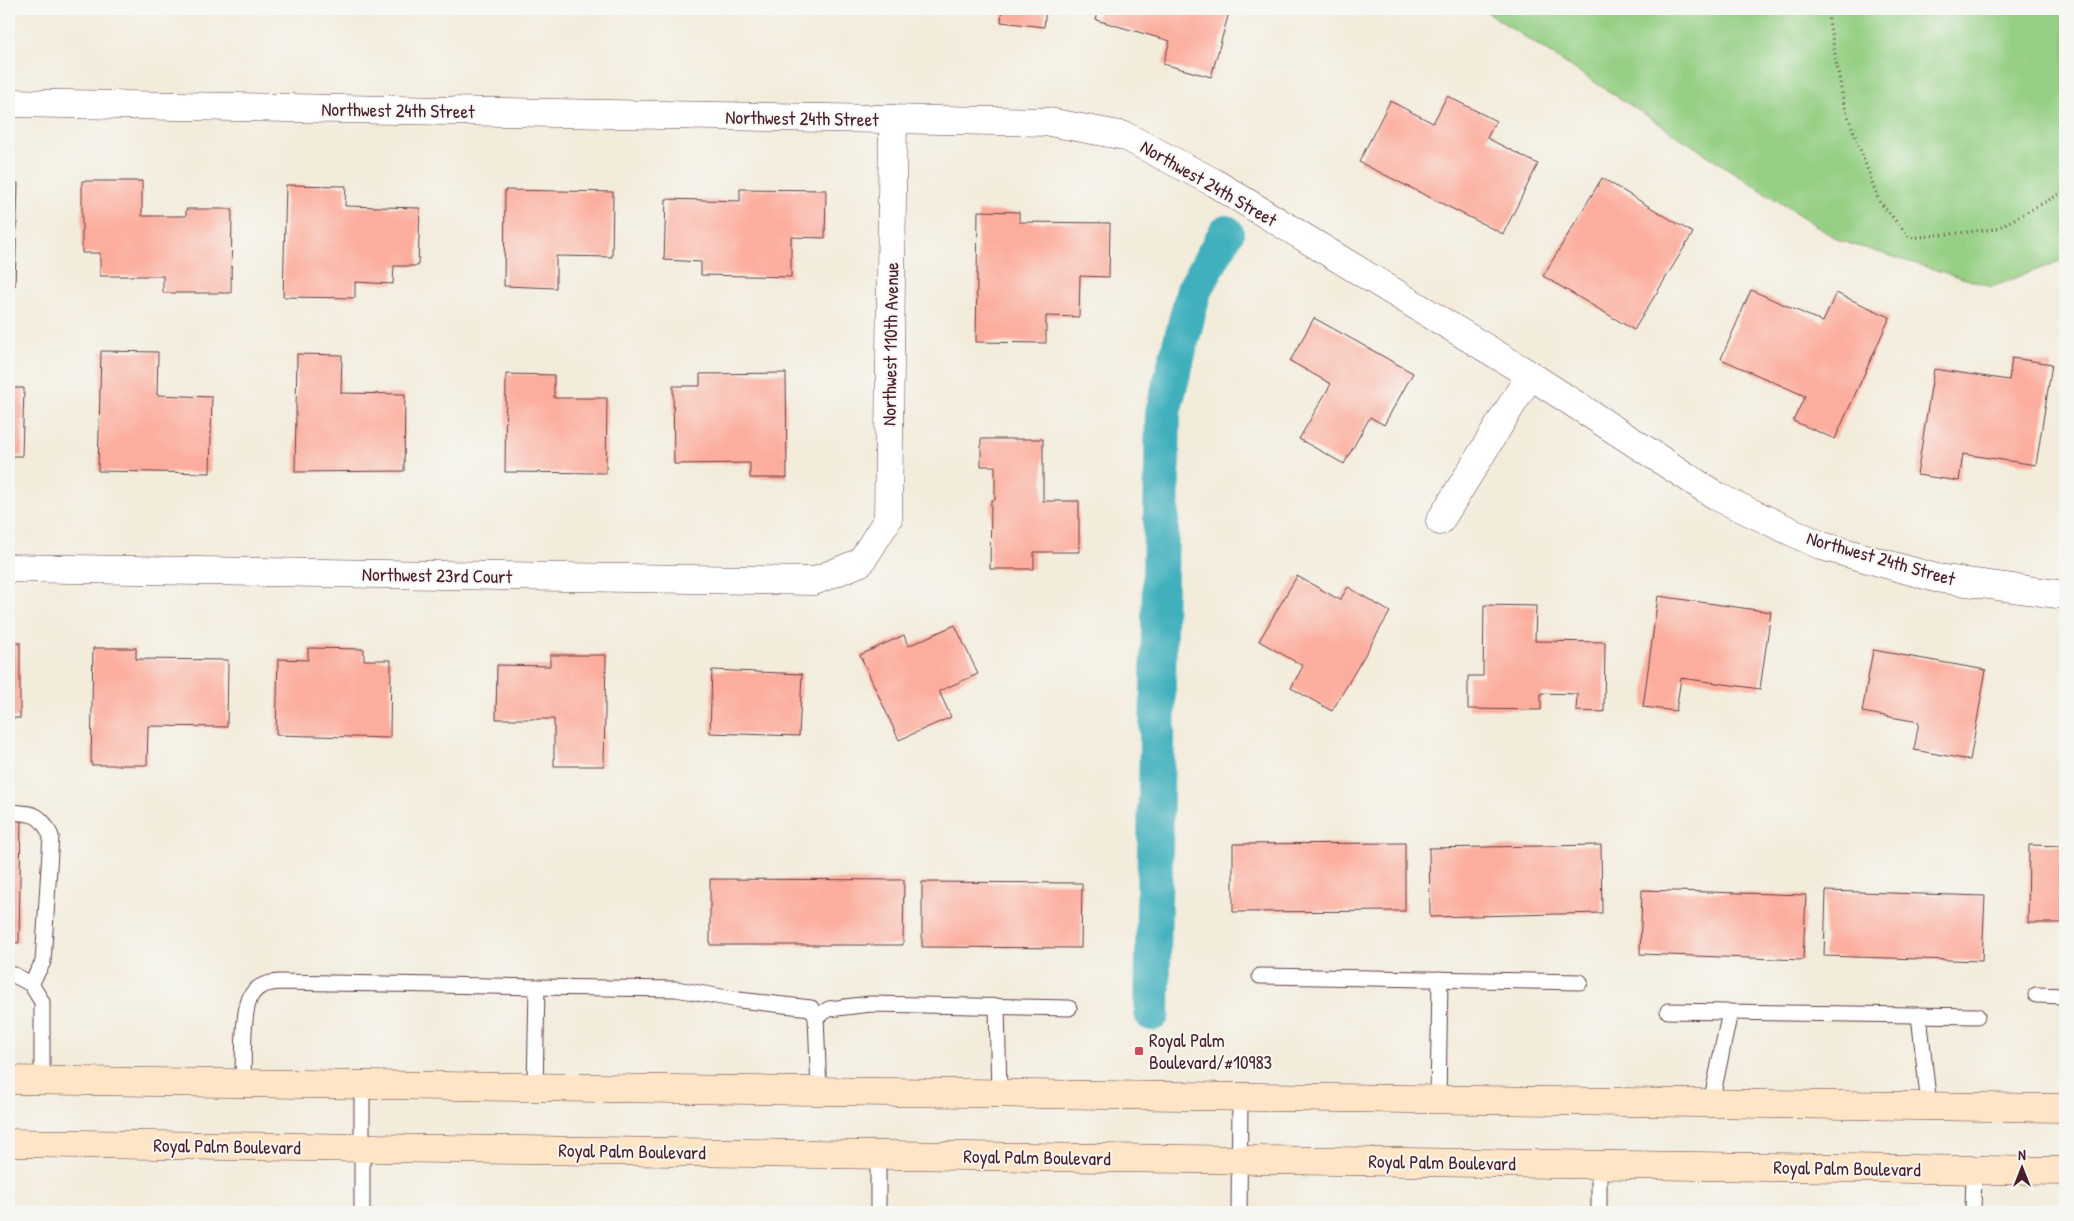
<svg xmlns="http://www.w3.org/2000/svg" width="2074" height="1221" viewBox="0 0 2074 1221" font-family="'Patrick Hand',sans-serif">
	<style>
		.green { fill: #94cf83; stroke: #6f7757 }
		.lines { fill: none; stroke-linecap: round; stroke-linejoin: round }
		.canal { stroke: #41b0bd; stroke-width: 36 }
		.building { fill: #fcad9d }
		.service-casing { stroke: #633e45; stroke-width: 17 }
		.minor-casing { stroke: #633e45; stroke-width: 29 }
		.secondary-casing { stroke: #633e45; stroke-width: 29 }
		.path { stroke: #633e45; stroke-width: 3; stroke-dasharray: 1 4; stroke-linecap: butt }
		.service { stroke: #fff; stroke-width: 15 }
		.minor { stroke: #fff; stroke-width: 28 }
		.secondary { stroke: #fde5c5; stroke-width: 28 }
		.poi-dot { fill: #d1495b; stroke: #f6f6f2; stroke-width: 2 }
		.labels { text-anchor: middle; stroke-width: 4; stroke-linejoin: round; paint-order: stroke }
		.street-label { font-size: 19px; fill: #4a1f2b; stroke: #f6f6f2 }
		.poi-label { font-size: 19px; fill: #4a1f2b; stroke: #f6f6f2; text-anchor: start }
	</style>
	<rect width="100%" height="100%" fill="#f6f6f2"/>
	<filter id="ink" filterUnits="userSpaceOnUse"><feTurbulence type="fractalNoise" baseFrequency=".02" numOctaves="2"/><feDisplacementMap in="SourceGraphic" scale="10" xChannelSelector="R" yChannelSelector="G"/><feConvolveMatrix kernelMatrix="1 2 1 2 8 2 1 2 1" color-interpolation-filters="sRGB"/></filter>
	<filter id="wash" filterUnits="userSpaceOnUse"><feTurbulence type="fractalNoise" baseFrequency=".0096" numOctaves="4" result="noise"/><feDisplacementMap in="SourceGraphic" scale="20" xChannelSelector="R" yChannelSelector="G"/><feGaussianBlur stdDeviation="1.12" result="paint"/><feColorMatrix in="noise" values="0 0 0 0 0 0 0 0 0 0 0 0 0 0 0 0 0 1.4 0 .05"/><feComposite in="paint" operator="in"/></filter>
	<g filter="url(#wash)">
		<rect width="100%" height="100%" fill="#f3ecdb"/>
		<!-- green -->
		<polygon class="green" points="1482,9 2065,9 2065,259 1992,287 1838,240"/>
		<g class="lines">
			<!-- canal -->
			<polyline class="canal" points="1152,1013 1163,412 1194,290 1226,233"/>
		</g>
		<g id="blocks">
			<!-- building -->
			<g class="building">
				<polygon points="718,9 759,9 759,13 718,12"/>
				<polygon points="1002,9 1046,9 1044,27 1001,22"/>
				<polygon points="1099,9 1230,9 1211,77 1163,64 1170,41 1096,20"/>
				<polygon points="1447,96 1496,121 1487,138 1538,164 1503,234 1359,162 1390,101 1433,123"/>
				<polygon points="1602,178 1693,233 1634,330 1543,276"/>
				<polygon points="82,181 142,181 142,216 186,216 186,209 232,209 231,293 163,293 163,276 100,276 100,253 82,253"/>
				<polygon points="9,183 18,183 15,286 9,286"/>
				<polygon points="286,185 346,186 345,206 420,208 418,266 394,266 393,284 355,282 355,298 283,297"/>
				<polygon points="740,189 826,190 825,238 791,237 791,277 701,275 701,262 664,260 666,199 740,201"/>
				<polygon points="505,190 613,192 612,257 556,256 556,288 504,286"/>
				<polygon points="978,211 1019,212 1019,222 1110,223 1109,277 1080,276 1079,317 1046,316 1046,343 976,342"/>
				<polygon points="1751,290 1823,322 1836,293 1890,317 1835,439 1793,421 1805,396 1721,359"/>
				<polygon points="1314,318 1413,373 1384,425 1370,417 1344,464 1299,439 1331,384 1290,361"/>
				<polygon points="101,351 158,352 157,395 212,397 210,473 98,471"/>
				<polygon points="297,354 342,355 341,393 405,394 404,471 295,472"/>
				<polygon points="2012,358 2052,364 2036,465 1963,454 1959,481 1917,475 1934,369 2009,380"/>
				<polygon points="786,373 787,478 750,478 750,463 674,464 673,386 700,386 700,374"/>
				<polygon points="506,374 554,375 554,398 607,398 606,473 505,472"/>
				<polygon points="9,388 24,388 22,456 9,456"/>
				<polygon points="981,439 1043,439 1043,501 1079,501 1079,552 1034,552 1034,569 990,569 991,500 995,500 995,466 981,466"/>
				<polygon points="1297,576 1340,600 1348,587 1390,612 1332,711 1291,688 1303,666 1259,641"/>
				<polygon points="1658,596 1771,612 1760,689 1681,678 1676,711 1643,707"/>
				<polygon points="1484,605 1536,606 1535,641 1605,642 1604,712 1576,711 1577,694 1541,693 1541,710 1468,709 1468,676 1483,676"/>
				<polygon points="955,625 978,674 939,691 951,717 899,740 860,655 904,635 908,646"/>
				<rect x="9" y="643" width="11" height="75"/>
				<polygon points="93,648 136,648 136,659 228,660 227,727 148,726 147,765 91,765"/>
				<polygon points="308,648 364,649 364,660 391,660 390,738 276,735 278,659 308,660"/>
				<polygon points="1873,650 1986,670 1970,760 1914,750 1919,722 1862,712"/>
				<polygon points="550,655 606,655 604,766 554,766 554,719 496,719 497,665 550,666"/>
				<polygon points="712,670 802,674 799,736 710,733"/>
				<polygon points="9,818 21,818 19,943 9,942"/>
				<polygon points="1405,843 1405,911 1233,912 1233,844"/>
				<polygon points="1601,845 1602,913 1430,917 1429,848"/>
				<polygon points="2029,845 2065,846 2065,923 2028,923"/>
				<polygon points="710,879 904,880 903,945 710,945"/>
				<polygon points="922,882 1082,883 1081,948 922,947"/>
				<polygon points="1642,890 1806,895 1803,960 1640,954"/>
				<polygon points="1826,891 1985,896 1982,961 1824,956"/>
			</g>
		</g>
	</g>
	<g filter="url(#ink)">
		<use href="#blocks" fill-opacity="0" stroke="#633e45" stroke-width="1"/>
		<g class="lines">
			<defs>
				<g id="service">
					<path d="M9,812C33,814 40,812 51,836L43,962L31,984"/>
					<polyline points="9,975 14,975 31,984 42,1002 42,1081"/>
					<polyline points="1260,976 1580,982"/>
					<polyline points="2036,995 2065,996"/>
					<polyline points="997,1006 999,1094"/>
					<polyline points="1668,1011 1977,1016"/>
					<polyline points="1919,1015 1929,1106"/>
					<polyline points="816,1017 829,1009 870,1004 1069,1008"/>
					<path d="M243,1084C244,1063 241,1010 252,994C259,984 270,983 280,982L537,987"/>
					<polyline points="535,1088 537,987 676,989 739,1000 811,1008 816,1017 819,1091"/>
					<polyline points="1438,1100 1440,979"/>
					<polyline points="1711,1103 1730,1012"/>
					<polyline points="878,1154 878,1212"/>
					<polyline points="362,1212 362,1085"/>
					<polyline points="1239,1212 1240,1097"/>
					<polyline points="1599,1212 1599,1165"/>
					<polyline points="1973,1212 1974,1170"/>
				</g>
				<g id="minor">
					<polyline points="9,103 1049,122 1125,136 1213,182 1530,375 1718,497 1822,546 1936,578 2065,595"/>
					<polyline points="1440,521 1530,375"/>
					<polyline points="9,568 814,581 861,562 888,519 893,119"/>
				</g>
				<g id="secondary">
					<polyline points="9,1080 2065,1108"/>
					<polyline points="9,1143 2065,1171"/>
				</g>
			</defs>
			<!-- service casing -->
			<use href="#service" class="service-casing"/>
			<!-- minor casing -->
			<use href="#minor" class="minor-casing"/>
			<!-- secondary casing -->
			<use href="#secondary" class="secondary-casing"/>
			<!-- path -->
			<polyline class="path" points="1827,9 1844,105 1879,201 1910,238 1996,229 2065,191"/>
			<!-- service -->
			<use href="#service" class="service"/>
			<!-- minor -->
			<use href="#minor" class="minor"/>
			<!-- secondary -->
			<use href="#secondary" class="secondary"/>
		</g>
	</g>
	<!-- markers -->
	<rect class="poi-dot" x="1134" y="1046" width="10" height="10" rx="2.5"/>
	<g class="labels">
		<!-- street labels -->
		<g class="street-label">
			<text transform="translate(398 110) rotate(1)" y="7">Northwest 24th Street</text>
			<text transform="translate(802 118) rotate(1)" y="7">Northwest 24th Street</text>
			<text transform="translate(1209 183) rotate(30)" y="7">Northwest 24th Street</text>
			<text transform="translate(890 344) rotate(-89)" y="7">Northwest 110th Avenue</text>
			<text transform="translate(1881 558) rotate(16)" y="7">Northwest 24th Street</text>
			<text transform="translate(437 575) rotate(1)" y="7">Northwest 23rd Court</text>
			<text transform="translate(227 1146) rotate(1)" y="7">Royal Palm Boulevard</text>
			<text transform="translate(632 1151) rotate(1)" y="7">Royal Palm Boulevard</text>
			<text transform="translate(1037 1157) rotate(1)" y="7">Royal Palm Boulevard</text>
			<text transform="translate(1442 1162) rotate(1)" y="7">Royal Palm Boulevard</text>
			<text transform="translate(1847 1168) rotate(1)" y="7">Royal Palm Boulevard</text>
		</g>
		<!-- poi labels -->
		<g class="poi-label">
			<text x="1149" y="1047">Royal Palm<tspan x="1149" dy="22">Boulevard/#10983</tspan></text>
		</g>
	</g>
	<!-- margin -->
	<rect width="2074" height="1221" fill="none" stroke="#f6f6f2" stroke-width="30"/>
	<!-- north arrow -->
	<g transform="translate(2022 1168)" stroke="#f6f6f2" stroke-width="4" paint-order="stroke">
	<path d="M0-4L9 19L0 12L-9 19Z" fill="#4a1f2b"/>
	<text y="-8" font-size="14" font-weight="bold" text-anchor="middle" fill="#4a1f2b">N</text>
	</g>
</svg>
